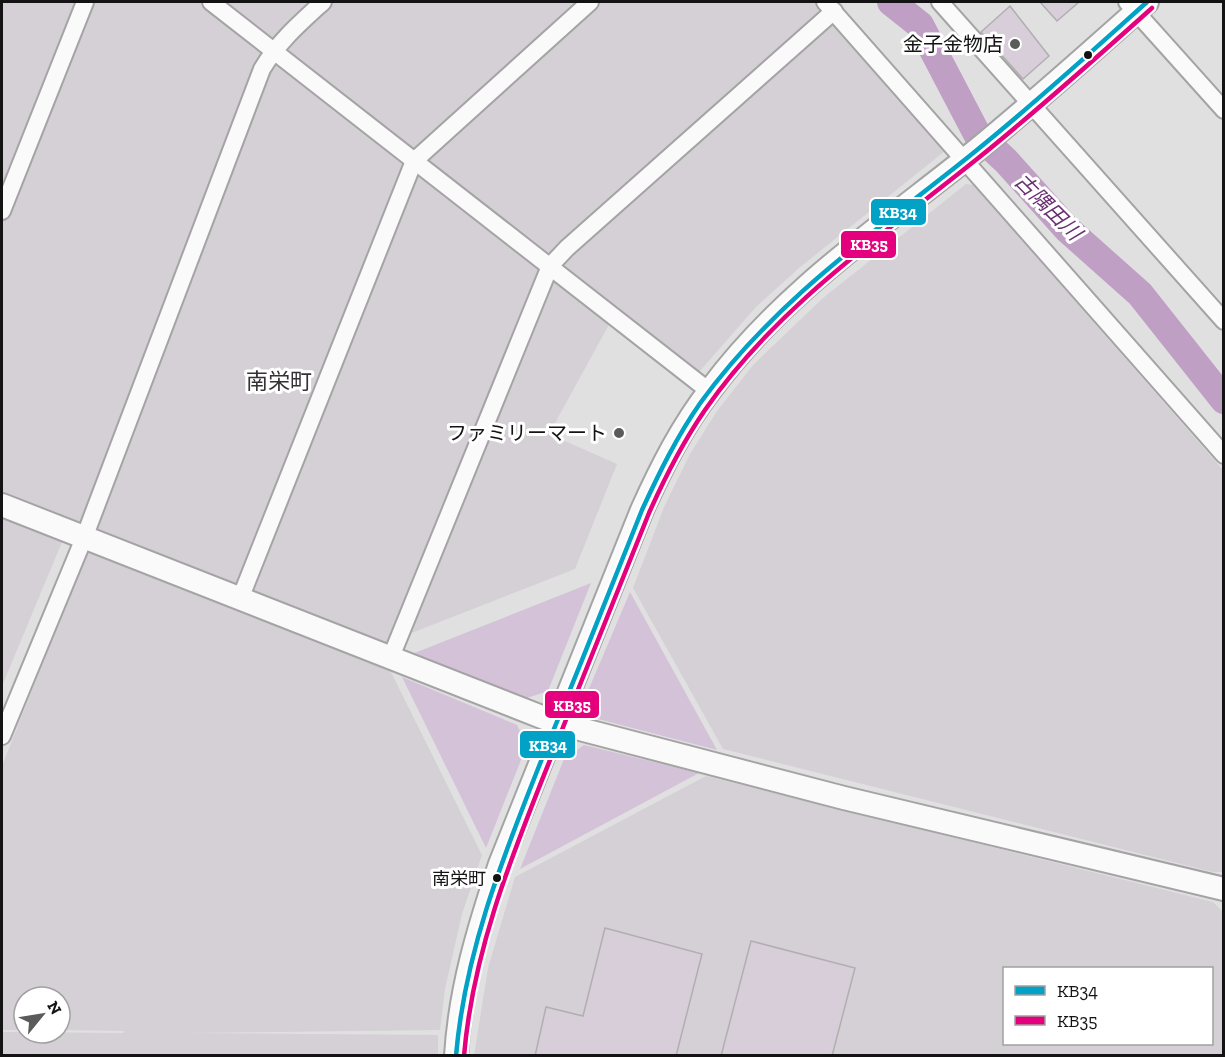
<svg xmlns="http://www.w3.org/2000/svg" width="1225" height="1057" viewBox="0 0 1225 1057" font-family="'Zilla Slab','Noto Sans JP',serif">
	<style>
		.built { fill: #d4d0d5; fill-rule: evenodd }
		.green { fill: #d4c2d8 }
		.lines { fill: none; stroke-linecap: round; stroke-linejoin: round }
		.river { stroke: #bf9fc4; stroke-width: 28 }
		.building { fill: #d8ced9; stroke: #b0afb0; stroke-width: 1.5 }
		.street-casing { stroke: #a4a4a4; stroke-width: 20 }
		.secondary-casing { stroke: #a4a4a4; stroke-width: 26 }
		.street { stroke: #fafafa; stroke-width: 16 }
		.secondary { stroke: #fafafa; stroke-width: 22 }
		.bus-1-casing { stroke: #fff; stroke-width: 9 }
		.bus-2-casing { stroke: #fff; stroke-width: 9 }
		.bus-1 { stroke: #01a2c5; stroke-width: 4.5 }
		.bus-2 { stroke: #e5007d; stroke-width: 4.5 }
		.poi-dot { fill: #5b5b5c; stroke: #fff; stroke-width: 2 }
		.bus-dot { fill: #131314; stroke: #fff; stroke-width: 2 }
		.labels { text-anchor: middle; stroke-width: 6; stroke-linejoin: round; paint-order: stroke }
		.bus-label { font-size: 18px; fill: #131314; stroke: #fff; text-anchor: end }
		.poi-label { font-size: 20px; fill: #131314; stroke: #fff; text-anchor: end }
		.water-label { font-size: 21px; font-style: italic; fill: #693172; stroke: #fff }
		.quarter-label { font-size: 22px; fill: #343234; stroke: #fff }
		.line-badge { stroke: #fff; stroke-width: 2 }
		.badge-label { font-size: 16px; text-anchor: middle; font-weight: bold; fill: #fff }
	</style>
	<rect width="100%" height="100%" fill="#e1e0e1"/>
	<!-- built -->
	<g class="built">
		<polygon points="2,2 815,2 945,151 799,268 756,307 699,372 617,310 549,434 617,464 575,569 373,648 67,530 2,686"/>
		<polygon points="966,184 973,185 1223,470 1223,872 1213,872 723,749 633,588 664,507 690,454 717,411 754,364 823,298"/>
		<polygon points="91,541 385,660 482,855 462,914 445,989 440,1030 184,1033 438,1035 438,1055 2,1055 2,1032 123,1033 124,1031 60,1030 60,997 24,997 24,1030 2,1030 2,766"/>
		<path d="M706,776L1213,902L1223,912V1055L474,1056L488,968L515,877ZM1004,968H1212V1044H1004Z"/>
	</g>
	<!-- green -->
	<g class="green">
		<polygon points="591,583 548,691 527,698 412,654"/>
		<polygon points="630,592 717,750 598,719 585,698"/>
		<polygon points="402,677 517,725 527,745 486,848"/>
		<polygon points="584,745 699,773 520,869 564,759"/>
	</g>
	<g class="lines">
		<!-- river -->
		<polyline class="river" points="891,2 920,25 977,134 1006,161 1067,229 1140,294 1224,400"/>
	</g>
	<!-- building -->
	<g class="building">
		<polygon points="1040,2 1079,2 1057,21"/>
		<polygon points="1010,6 1049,56 1023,79 981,32"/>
		<polygon points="605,928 702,954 676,1056 535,1056 546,1007 583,1016"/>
		<polygon points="751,941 855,968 832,1056 721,1056"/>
	</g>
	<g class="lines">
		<defs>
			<g id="street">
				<polyline points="211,2 709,391"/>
				<polyline points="825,2 1224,455"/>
				<polyline points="940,2 1224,321"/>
				<polyline points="1127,2 1224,110"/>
				<polyline points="2,211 85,2"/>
				<polyline points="240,599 414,161 590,2"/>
				<polyline points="391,657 550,266 567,248 834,11"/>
				<path d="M2,736L84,538L262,69C278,42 300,23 323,2"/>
			</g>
			<g id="secondary">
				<polyline points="2,505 557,723 844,798 1224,889"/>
				<path d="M456,1056C460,989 479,927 500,864L642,510C661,468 682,426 711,389C781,294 882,226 973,153C1032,105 1090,53 1147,2"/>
			</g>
		</defs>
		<!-- street casing -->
		<use href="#street" class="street-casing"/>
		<!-- secondary casing -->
		<use href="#secondary" class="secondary-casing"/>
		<!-- street -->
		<use href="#street" class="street"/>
		<!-- secondary -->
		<use href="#secondary" class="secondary"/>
		<defs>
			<path id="bus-1" d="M456,1056C465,948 506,850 545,751C578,671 610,590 642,510C659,473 677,436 701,402C774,301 876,231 972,154C1032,106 1089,54 1147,2"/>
			<path id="bus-2" d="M464,1056C473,949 513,853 552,755C584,674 617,593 649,513C665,477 683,442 705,410C776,307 881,236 977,159C1037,111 1095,59 1152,8"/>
		</defs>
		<!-- bus-1 casing -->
		<use href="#bus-1" class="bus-1-casing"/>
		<!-- bus-2 casing -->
		<use href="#bus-2" class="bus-2-casing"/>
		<!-- bus-1 -->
		<use href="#bus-1" class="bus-1"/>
		<!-- bus-2 -->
		<use href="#bus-2" class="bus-2"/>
	</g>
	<!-- markers -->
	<g class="poi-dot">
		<circle cx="1015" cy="44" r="6"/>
		<circle cx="619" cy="433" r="6"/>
	</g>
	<g class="bus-dot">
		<circle cx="1088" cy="55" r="5"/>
		<circle cx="497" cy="878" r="5"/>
	</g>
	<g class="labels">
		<!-- bus labels -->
		<g class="bus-label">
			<text x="486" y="885">南栄町</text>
		</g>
		<!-- poi labels -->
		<g class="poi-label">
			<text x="1003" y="51">金子金物店</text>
			<text x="607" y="440">ファミリーマート</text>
		</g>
		<!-- water labels -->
		<g class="water-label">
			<text transform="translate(1048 207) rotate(45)" y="7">古隅田川</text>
		</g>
		<!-- quarter labels -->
		<g class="quarter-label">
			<text x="279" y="389">南栄町</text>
		</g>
	</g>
	<g class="line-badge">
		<rect x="870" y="198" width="57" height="28" rx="6" fill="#01a2c5"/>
		<rect x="840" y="230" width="57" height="29" rx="6" fill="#e5007d"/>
		<rect x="544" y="690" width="56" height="29" rx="6" fill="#e5007d"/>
		<rect x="519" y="730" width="57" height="29" rx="6" fill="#01a2c5"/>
	</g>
	<g class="badge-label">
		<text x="898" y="218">KB34</text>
		<text x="869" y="250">KB35</text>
		<text x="572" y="711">KB35</text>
		<text x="548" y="751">KB34</text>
	</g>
	<!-- border -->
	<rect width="1225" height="1057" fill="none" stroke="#131314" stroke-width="6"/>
	<!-- legend -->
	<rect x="1003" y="967" width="210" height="78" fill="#ffffff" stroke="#a1a1a1" stroke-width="1.5"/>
	<rect x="1015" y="986" width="30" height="9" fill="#01a2c5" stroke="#a1a1a1" stroke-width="1.5"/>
	<text x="1057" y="997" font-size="18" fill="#131314">KB34</text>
	<rect x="1015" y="1016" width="30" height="9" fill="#e5007d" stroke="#a1a1a1" stroke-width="1.5"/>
	<text x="1057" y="1027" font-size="18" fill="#131314">KB35</text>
	<!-- north arrow -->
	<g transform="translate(42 1015) rotate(60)"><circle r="28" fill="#ffffff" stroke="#a1a1a1" stroke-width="1.5"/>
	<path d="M0-4.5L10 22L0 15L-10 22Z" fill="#5b5b5c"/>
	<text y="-9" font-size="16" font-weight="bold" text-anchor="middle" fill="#131314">N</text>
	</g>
</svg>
